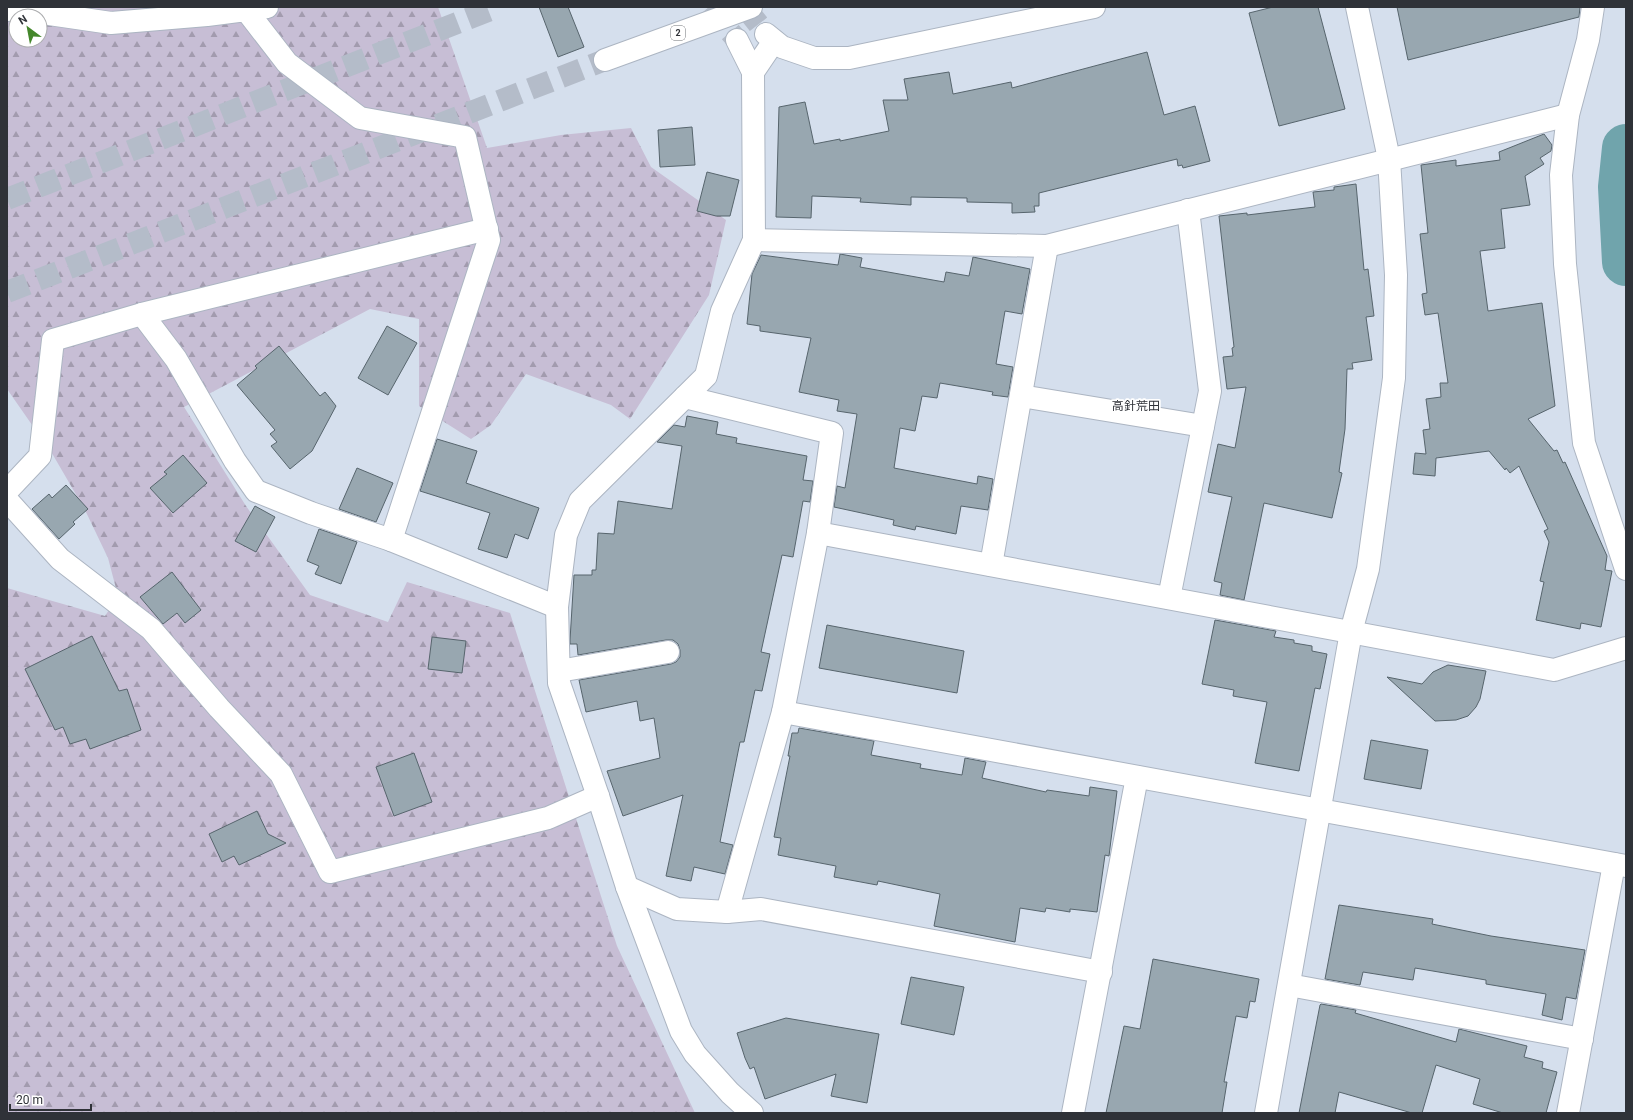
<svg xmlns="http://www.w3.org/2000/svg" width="1633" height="1120" viewBox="0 0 1633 1120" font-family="Roboto,'Noto Sans JP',sans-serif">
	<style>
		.forest { fill: url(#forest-firs); fill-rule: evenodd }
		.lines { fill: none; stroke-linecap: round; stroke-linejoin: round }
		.river { stroke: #70a4ac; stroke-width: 48 }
		.building { fill: #98a7b0; stroke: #57656d }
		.minor-tunnel { stroke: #b4bcc9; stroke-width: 22; stroke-dasharray: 22 11; stroke-linecap: butt }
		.highway-tunnel { stroke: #b4bcc9; stroke-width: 22; stroke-dasharray: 22 11; stroke-linecap: butt }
		.minor-casing { stroke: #acb5c2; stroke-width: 24 }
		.highway-casing { stroke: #acb5c2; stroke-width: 24 }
		.minor { stroke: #fff; stroke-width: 22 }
		.highway { stroke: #fff; stroke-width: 22 }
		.labels { text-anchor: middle; stroke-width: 3.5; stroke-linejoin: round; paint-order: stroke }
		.shield { fill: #fff; stroke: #6d7074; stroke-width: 1 }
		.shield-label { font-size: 9px; font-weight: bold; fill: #2f3238 }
		.quarter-label { font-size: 12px; fill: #2f3238; stroke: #fff }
	</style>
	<defs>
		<pattern id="forest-firs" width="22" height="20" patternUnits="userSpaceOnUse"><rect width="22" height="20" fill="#c7bed5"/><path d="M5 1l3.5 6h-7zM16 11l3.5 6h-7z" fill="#a29bae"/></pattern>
	</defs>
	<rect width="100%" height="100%" fill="#d5dfed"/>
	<!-- forest -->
	<path class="forest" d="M7,7H438L487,148L561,135L631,128L651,167L726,220L709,295L630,419L611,405L526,374L491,425L471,439L419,406V319L370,309L184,407L246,506L310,595L388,622L407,582L510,613L617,946L695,1113H7V588L105,616L118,596L108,558L85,510L53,455L7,389ZM16,16H40V40H16Z"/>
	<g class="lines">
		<!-- river -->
		<polyline class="river" points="1626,148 1622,187 1626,262"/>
	</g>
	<!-- building -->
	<g class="building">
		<polygon points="539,7 568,7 584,47 558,57"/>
		<polygon points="1273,7 1318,7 1345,109 1279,126 1249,13"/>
		<polygon points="1397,7 1580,7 1579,17 1408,60"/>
		<polygon points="1147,52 1164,115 1195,106 1210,161 1183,168 1182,165 1178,166 1177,159 1039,193 1039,206 1034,206 1035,212 1012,213 1012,203 967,202 967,198 911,197 911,205 860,202 861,198 812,196 811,218 776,217 779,107 805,102 814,144 840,139 840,141 889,131 883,100 908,100 904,79 949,72 953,94 1011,82 1012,88"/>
		<polygon points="692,127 695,165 660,167 658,130"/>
		<polygon points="1544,134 1552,145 1551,151 1540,158 1544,164 1525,176 1530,205 1501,209 1505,248 1480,251 1488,311 1542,303 1555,406 1528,419 1554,451 1557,450 1563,463 1565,462 1607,556 1605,570 1612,571 1601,627 1581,623 1580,629 1536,620 1544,582 1540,581 1549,542 1544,531 1548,529 1519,466 1510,473 1506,468 1505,470 1489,451 1436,458 1435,476 1413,474 1415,453 1426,454 1423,430 1430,429 1426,399 1441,397 1440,383 1448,383 1438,313 1425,315 1422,294 1427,293 1420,234 1428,233 1421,165 1456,160 1456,166 1500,160 1499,152"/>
		<polygon points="707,172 739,180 730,216 716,216 697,211"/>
		<polygon points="1356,184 1364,270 1368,269 1374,316 1366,317 1372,360 1352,363 1353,369 1347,369 1345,429 1339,472 1342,473 1332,518 1264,503 1244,600 1220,595 1222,583 1214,581 1232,497 1208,492 1218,444 1235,448 1246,387 1227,389 1223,357 1233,356 1232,348 1234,347 1219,216 1247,213 1247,215 1315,207 1313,192 1334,190 1334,187"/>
		<polygon points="840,254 862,258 860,267 944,282 946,272 969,276 973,257 1030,269 1022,314 1005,311 996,364 1013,367 1008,397 992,395 993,392 940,383 937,398 922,396 915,431 900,428 894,468 977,484 978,476 993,479 988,510 961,506 956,534 916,526 915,530 893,525 894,520 834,507 837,486 845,488 857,414 837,411 839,400 799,392 811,338 760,331 760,326 747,324 752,274 761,255 838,265"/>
		<polygon points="387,326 417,343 388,395 358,378"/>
		<polygon points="279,346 320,396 325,392 336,406 312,451 290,469 271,446 277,442 270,434 275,430 237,385 257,368 255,366"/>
		<polygon points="687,416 718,422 716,434 737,438 736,443 807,456 803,480 813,481 810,502 803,501 793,557 782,555 761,652 770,654 762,691 755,690 744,742 740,742 720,842 733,845 725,874 694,867 691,881 666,876 683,795 623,816 607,771 660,758 654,718 640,721 637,701 586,712 579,680 671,664 676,662 680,657 680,650 678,644 673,640 666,640 578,655 577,644 570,644 570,640 574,575 592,575 592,570 596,570 598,533 614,534 618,501 672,509 682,446 657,442 674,425 685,427"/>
		<polygon points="437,439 477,451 466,483 539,508 528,539 515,534 507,558 478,549 490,513 420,491"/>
		<polygon points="183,455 207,483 173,513 150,488 167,474 164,472"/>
		<polygon points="357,468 393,483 376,522 339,509"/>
		<polygon points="66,485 88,509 73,522 75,524 59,539 32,509 49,494 52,498"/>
		<polygon points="255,506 275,517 256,552 235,541"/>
		<polygon points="319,529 357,542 341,584 315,574 319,566 307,561"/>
		<polygon points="172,572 201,610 185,623 177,613 163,624 140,597"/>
		<polygon points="1215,620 1276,631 1274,637 1294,640 1294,643 1312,646 1312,651 1327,654 1320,689 1315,688 1299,771 1255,763 1267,702 1233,696 1234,690 1202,684"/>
		<polygon points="827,625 964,651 957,693 819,668"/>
		<polygon points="92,636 119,691 127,689 141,730 90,749 86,739 70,744 63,727 55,730 25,669"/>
		<polygon points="432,637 466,641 462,673 428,669"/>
		<polygon points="1448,665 1486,671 1480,699 1476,707 1468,716 1456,720 1435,721 1387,677 1422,684 1433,672"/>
		<polygon points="799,728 874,741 871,755 921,764 920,768 962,775 965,758 986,762 982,778 1046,792 1047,790 1089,796 1090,787 1117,791 1109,856 1105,855 1097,912 1070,909 1070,912 1046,908 1045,912 1020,908 1015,942 934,926 940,894 878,881 877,885 834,877 836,866 778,855 781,838 774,837 790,756 788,756 792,733 798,733"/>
		<polygon points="1371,740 1428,750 1421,789 1364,779"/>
		<polygon points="414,753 432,802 394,816 376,767"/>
		<polygon points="257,811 268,834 286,843 239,865 234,856 222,862 209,834"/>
		<polygon points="1339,905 1433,919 1432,924 1491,936 1585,950 1576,999 1566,997 1562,1020 1542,1015 1546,994 1486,984 1486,980 1415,968 1413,980 1363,972 1360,985 1325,979"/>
		<polygon points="1153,959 1259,979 1255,1002 1250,1001 1247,1018 1236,1016 1224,1082 1227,1082 1222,1113 1106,1113 1124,1026 1140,1029"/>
		<polygon points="911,977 964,987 954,1035 901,1024"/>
		<polygon points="1321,1004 1356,1010 1355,1013 1456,1042 1459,1029 1527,1046 1524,1057 1543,1062 1542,1068 1557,1072 1546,1113 1503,1113 1473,1104 1480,1079 1436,1065 1422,1113 1412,1113 1339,1092 1335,1113 1299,1113 1320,1005"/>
		<polygon points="786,1018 879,1034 867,1103 831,1096 836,1074 765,1099 754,1067 750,1069 745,1058 737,1033"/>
	</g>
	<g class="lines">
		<!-- minor-tunnel -->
		<g class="minor-tunnel">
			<polyline points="709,7 737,40"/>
			<polyline points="745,7 766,34"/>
		</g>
		<!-- highway-tunnel -->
		<g class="highway-tunnel">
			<polyline points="7,199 498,7"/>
			<polyline points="7,292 605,60"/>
		</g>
		<defs>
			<g id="minor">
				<polyline points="1593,7 1588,40 1568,115 1561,175 1565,264 1584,443 1626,569"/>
				<polyline points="7,10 15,9 111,23 207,15 246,10 287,63 360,118 465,137 489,240 391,540"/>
				<polyline points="246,10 267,7"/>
				<polyline points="766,34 782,47 814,58 849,58 1094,7"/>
				<polyline points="737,40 753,72 754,240 722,311 706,376 580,501 566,535 557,607 559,683 598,796 627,887 681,1031 695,1054 730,1093 752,1113"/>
				<polyline points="753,72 774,41"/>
				<polyline points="754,240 1047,246 1568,115"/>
				<polyline points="142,314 176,359 235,461 256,491 311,513 391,540 557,607"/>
				<polyline points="1021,396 1203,426"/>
				<polyline points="685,397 832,433 818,533 783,712 727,912"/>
				<polyline points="7,491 40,456 53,340 142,314 487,229"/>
				<polyline points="7,500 60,559 151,629 219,708 281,774 330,872 548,818 598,796"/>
				<polyline points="818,533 1554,670 1626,648"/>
				<polyline points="991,565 1047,246"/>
				<polyline points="1169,598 1210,391 1188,210"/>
				<polyline points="559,671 668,652"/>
				<polyline points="783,712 1626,866"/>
				<polyline points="627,887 677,909 727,912 761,909 1101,972"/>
				<polyline points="1289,985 1582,1039"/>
				<polyline points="1073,1113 1137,777"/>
				<polyline points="1266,1113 1351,632 1368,569 1394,378 1396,275 1389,159 1357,7"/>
				<polyline points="1568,1113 1614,864"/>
			</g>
			<polyline id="highway" points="605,60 751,7"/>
		</defs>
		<!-- minor casing -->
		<use href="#minor" class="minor-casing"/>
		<!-- highway casing -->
		<use href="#highway" class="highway-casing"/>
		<!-- minor -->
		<use href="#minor" class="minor"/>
		<!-- highway -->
		<use href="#highway" class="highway"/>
	</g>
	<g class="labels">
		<!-- shield labels -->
		<rect class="shield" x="671" y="26" width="14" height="14" rx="3"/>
		<g class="shield-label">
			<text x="678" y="36">2</text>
		</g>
		<!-- quarter labels -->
		<g class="quarter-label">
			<text x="1136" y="410">高針荒田</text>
		</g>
	</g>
	<!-- border -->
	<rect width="1633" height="1120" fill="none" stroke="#2f3238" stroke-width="16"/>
	<!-- north arrow -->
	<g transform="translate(28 28) rotate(328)"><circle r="19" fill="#ffffff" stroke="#acadaf"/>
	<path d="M0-3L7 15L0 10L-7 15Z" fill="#44872b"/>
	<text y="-6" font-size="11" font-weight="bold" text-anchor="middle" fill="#2f3238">N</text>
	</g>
	<!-- scale -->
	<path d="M10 1104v6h81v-6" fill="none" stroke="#2f3238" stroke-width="2"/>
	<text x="16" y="1104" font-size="12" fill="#2f3238" stroke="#ffffff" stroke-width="3" paint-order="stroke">20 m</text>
</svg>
